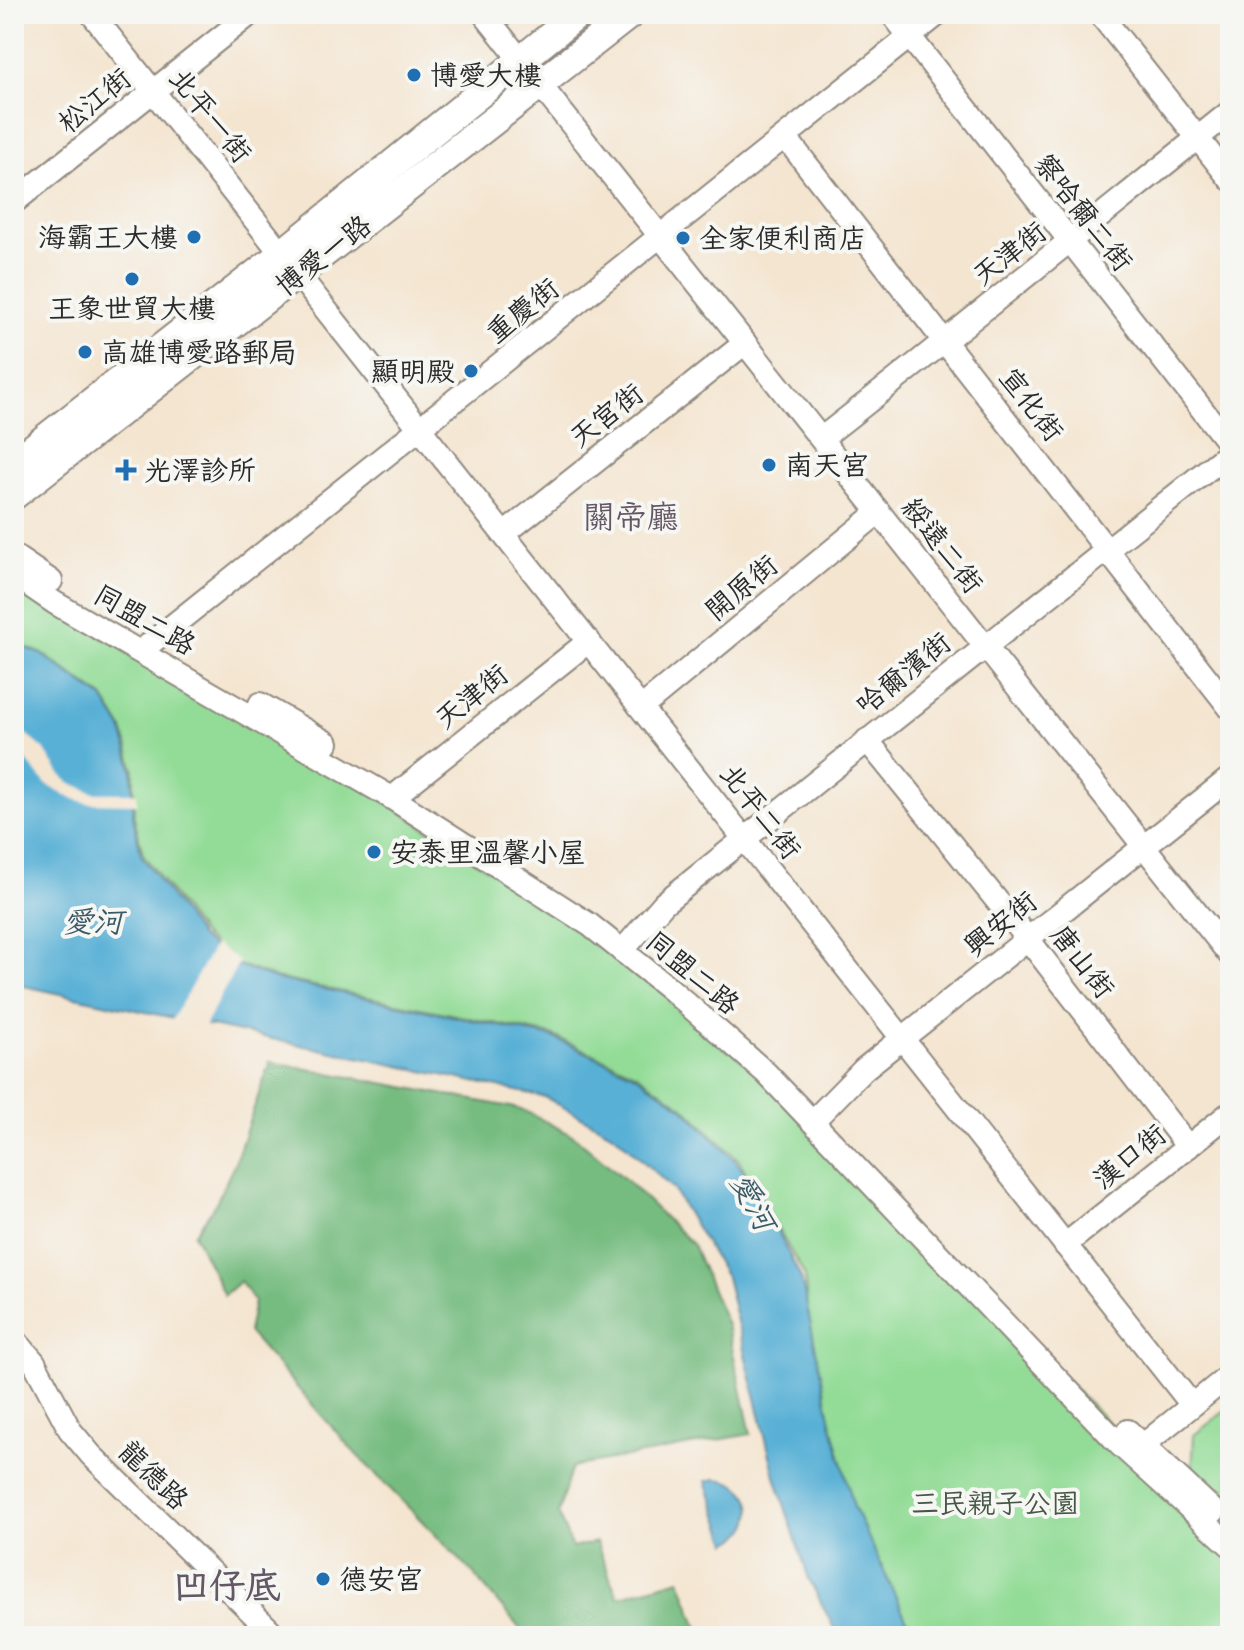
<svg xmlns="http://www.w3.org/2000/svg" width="1244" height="1650" viewBox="0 0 1244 1650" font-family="'Gochi Hand','LXGW WenKai TC',sans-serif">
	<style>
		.green { fill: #93dc97; stroke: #5f8461; stroke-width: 2 }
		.forest { fill: #76bc80; stroke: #507456; stroke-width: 2 }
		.water { fill: #59b0d6; stroke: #426e80; stroke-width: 2 }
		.pier { fill: #f4e5d0 }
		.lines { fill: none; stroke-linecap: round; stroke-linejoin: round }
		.minor-casing { stroke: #90887e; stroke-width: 26 }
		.major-casing { stroke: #90887e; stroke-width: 32 }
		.minor { stroke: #fff; stroke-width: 22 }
		.major { stroke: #fff; stroke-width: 28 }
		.poi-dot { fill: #1f6fb2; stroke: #f6f6f2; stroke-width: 3 }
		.labels { text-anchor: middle; stroke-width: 8; stroke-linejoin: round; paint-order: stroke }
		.poi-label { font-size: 28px; fill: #2b2b2b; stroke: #f6f6f2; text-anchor: start }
		.street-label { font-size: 28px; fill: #2b2b2b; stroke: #f6f6f2 }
		.park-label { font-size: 28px; fill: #455746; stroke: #f6f6f2 }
		.water-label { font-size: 30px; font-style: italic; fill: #3b5a67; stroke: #f6f6f2 }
		.quarter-label { font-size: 32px; fill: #645766; stroke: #f6f6f2 }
		.district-label { font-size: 36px; font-weight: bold; fill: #645766; stroke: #f6f6f2 }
	</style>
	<rect width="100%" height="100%" fill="#f6f6f2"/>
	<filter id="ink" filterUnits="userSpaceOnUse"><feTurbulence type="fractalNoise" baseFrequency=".0125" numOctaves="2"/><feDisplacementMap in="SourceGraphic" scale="16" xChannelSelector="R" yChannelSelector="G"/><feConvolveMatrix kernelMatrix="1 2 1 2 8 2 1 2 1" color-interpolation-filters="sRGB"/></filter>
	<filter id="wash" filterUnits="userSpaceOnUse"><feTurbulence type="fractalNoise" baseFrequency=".006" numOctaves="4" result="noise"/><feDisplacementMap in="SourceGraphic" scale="32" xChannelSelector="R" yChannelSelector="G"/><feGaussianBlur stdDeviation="1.8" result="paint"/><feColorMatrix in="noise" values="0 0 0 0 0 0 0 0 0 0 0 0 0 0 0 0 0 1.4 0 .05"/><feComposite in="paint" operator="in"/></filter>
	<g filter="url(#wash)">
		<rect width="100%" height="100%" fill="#f4e5d0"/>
		<!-- green -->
		<g class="green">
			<polygon points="14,576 290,739 670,989 1230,1543 1230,1636 914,1636 854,1507 831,1422 807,1307 805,1276 739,1160 684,1107 636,1073 552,1035 276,978 237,964 203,936 143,854 134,816 134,770 123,729 103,697 41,653 14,643"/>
			<polygon points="1230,1407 1230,1509 1192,1473 1194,1435"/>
		</g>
		<!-- forest -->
		<polygon class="forest" points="270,1062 521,1109 574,1136 626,1180 693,1245 727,1325 751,1434 572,1467 558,1513 572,1548 596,1542 618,1597 680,1579 701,1636 526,1636 472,1572 355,1453 248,1332 254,1301 240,1281 224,1295 194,1234 215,1205 234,1165"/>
		<!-- water -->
		<g class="water">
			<polygon points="14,644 41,654 103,698 122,729 132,769 133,817 141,855 201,938 236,965 275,979 552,1037 636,1075 683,1108 737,1162 761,1198 801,1278 831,1422 854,1507 914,1636 838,1636 809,1579 776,1480 726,1277 673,1189 615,1135 545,1097 14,984"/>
			<path d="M716,1479C757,1482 765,1526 728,1543L706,1481Z"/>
		</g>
		<!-- pier -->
		<g class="pier">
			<polygon points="14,724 44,749 60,774 69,782 94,793 137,793 137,804 87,803 66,796 46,784 14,746"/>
			<polygon points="215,944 239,962 203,1029 171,1022"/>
		</g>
	</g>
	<g filter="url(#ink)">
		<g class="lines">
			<defs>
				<g id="minor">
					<polyline points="92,14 1192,1405"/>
					<polyline points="484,14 1230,955"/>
					<polyline points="892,14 1230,445"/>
					<polyline points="1100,14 1230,179"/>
					<polyline points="786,138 1230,708"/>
					<polyline points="14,202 250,14"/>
					<path d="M822,438C959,331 1094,221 1230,112"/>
					<polyline points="504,534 745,343"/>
					<polyline points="14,556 51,581"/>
					<polyline points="14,575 55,603 392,798 590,925 670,989 766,1073 1119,1444 1230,1545"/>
					<polyline points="141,651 938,14"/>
					<polyline points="260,704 327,743"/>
					<polyline points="641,708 879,512"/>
					<polyline points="867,740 1028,939 1188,1147"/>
					<polyline points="392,798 589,641"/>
					<polyline points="622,951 664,903 1230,452"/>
					<polyline points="813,1121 864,1069 1230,778"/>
					<polyline points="1065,1245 1230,1113"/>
					<polyline points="14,1339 34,1362 70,1430 91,1455 276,1636"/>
					<polyline points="1128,1431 1214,1511"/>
					<polyline points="1132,1454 1230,1375"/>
				</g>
				<g id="major">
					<polyline points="14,463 283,253 578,14"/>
					<polyline points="14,495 630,14"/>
				</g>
			</defs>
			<!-- minor casing -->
			<use href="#minor" class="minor-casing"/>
			<!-- major casing -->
			<use href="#major" class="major-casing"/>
			<!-- minor -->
			<use href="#minor" class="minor"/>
			<!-- major -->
			<use href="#major" class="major"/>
		</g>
	</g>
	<!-- markers -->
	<g class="poi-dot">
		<circle cx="414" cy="75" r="8"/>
		<circle cx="194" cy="237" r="8"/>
		<circle cx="683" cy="238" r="8"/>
		<circle cx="132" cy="279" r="8"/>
		<circle cx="85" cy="352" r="8"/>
		<circle cx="471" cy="371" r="8"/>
		<circle cx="769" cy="465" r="8"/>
		<path d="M122 458h8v8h8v8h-8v8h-8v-8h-8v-8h8z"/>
		<circle cx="374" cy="852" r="8"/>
		<circle cx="323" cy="1579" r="8"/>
	</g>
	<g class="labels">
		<!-- poi labels -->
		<g class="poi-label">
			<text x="430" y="85">博愛大樓</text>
			<text x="178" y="247" text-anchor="end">海霸王大樓</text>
			<text x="699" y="248">全家便利商店</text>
			<text x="132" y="318" text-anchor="middle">王象世貿大樓</text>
			<text x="101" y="362">高雄博愛路郵局</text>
			<text x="455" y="381" text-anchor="end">顯明殿</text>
			<text x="785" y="475">南天宮</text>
			<text x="144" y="480">光澤診所</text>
			<text x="390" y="862">安泰里溫馨小屋</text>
			<text x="339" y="1589">德安宮</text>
		</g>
		<!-- street labels -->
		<g class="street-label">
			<text transform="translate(94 100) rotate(-39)" y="10">松江街</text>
			<text transform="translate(211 115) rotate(51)" y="10">北平一街</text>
			<text transform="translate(1084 212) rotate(52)" y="10">察哈爾二街</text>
			<text transform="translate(1009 253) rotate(-38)" y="10">天津街</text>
			<text transform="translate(323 255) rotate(-38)" y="10">博愛一路</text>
			<text transform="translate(522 310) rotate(-39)" y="10">重慶街</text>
			<text transform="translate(1032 404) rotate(52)" y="10">宣化街</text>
			<text transform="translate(606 415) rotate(-38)" y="10">天宮街</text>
			<text transform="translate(943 545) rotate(52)" y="10">綏遠二街</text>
			<text transform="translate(741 587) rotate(-40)" y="10">開原街</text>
			<text transform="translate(145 619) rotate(30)" y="10">同盟二路</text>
			<text transform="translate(903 673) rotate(-39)" y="10">哈爾濱街</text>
			<text transform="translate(471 696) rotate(-39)" y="10">天津街</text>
			<text transform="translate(761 811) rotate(52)" y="10">北平二街</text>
			<text transform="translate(1000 923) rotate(-39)" y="10">興安街</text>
			<text transform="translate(1083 961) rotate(52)" y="10">唐山街</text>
			<text transform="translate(693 972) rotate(40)" y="10">同盟二路</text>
			<text transform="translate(1129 1156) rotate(-39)" y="10">漢口街</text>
			<text transform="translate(154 1475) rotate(44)" y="10">龍德路</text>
		</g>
		<!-- park labels -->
		<g class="park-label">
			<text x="995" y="1513">三民親子公園</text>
		</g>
		<!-- water labels -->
		<g class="water-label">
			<text x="93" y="932">愛河</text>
			<text transform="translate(753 1202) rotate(62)" y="10">愛河</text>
		</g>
		<!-- quarter labels -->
		<g class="quarter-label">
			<text x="631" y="528">關帝廳</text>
		</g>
		<!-- district labels -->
		<g class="district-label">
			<text x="227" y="1598">凹仔底</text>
		</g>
	</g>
	<!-- margin -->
	<rect width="1244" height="1650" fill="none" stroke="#f6f6f2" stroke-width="48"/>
</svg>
